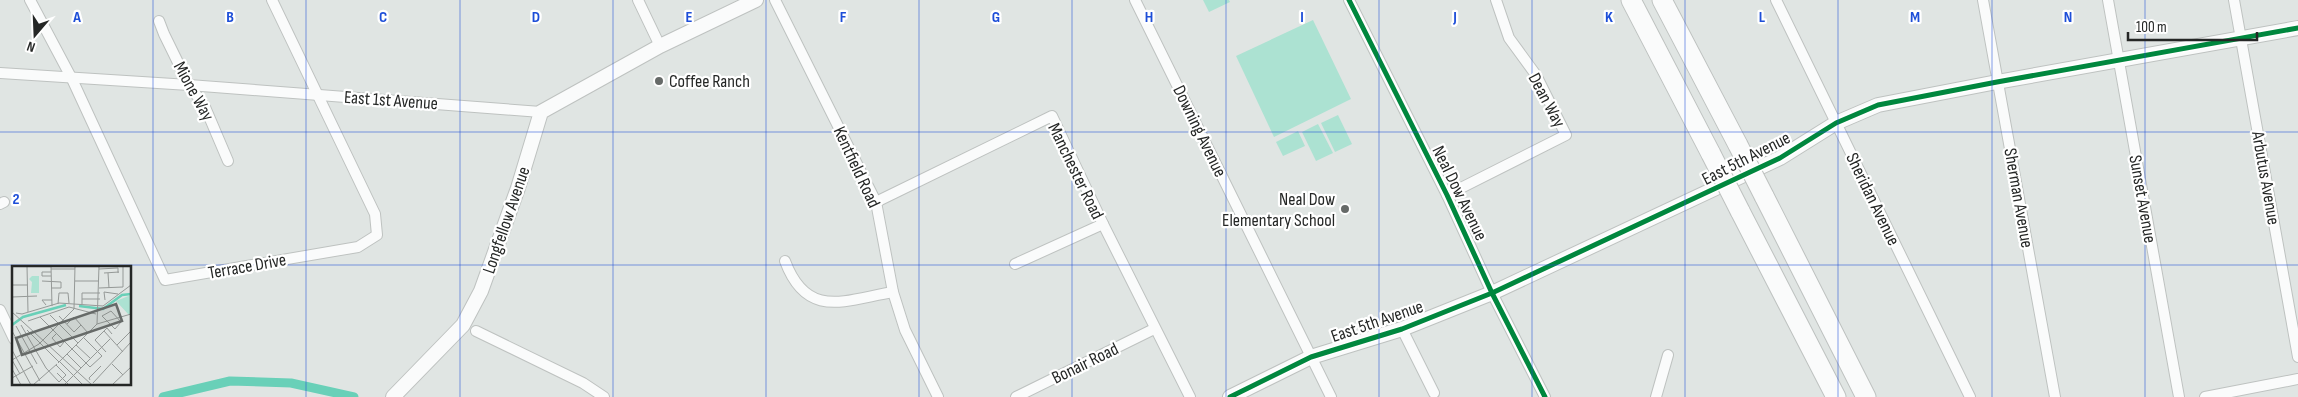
<svg xmlns="http://www.w3.org/2000/svg" width="2298" height="397" viewBox="0 0 2298 397" font-family="'Sofia Sans Condensed',sans-serif">
	<style>
		.green { fill: #ace2d2 }
		.lines { fill: none; stroke-linecap: round; stroke-linejoin: round }
		.canal { stroke: #69d0b8; stroke-width: 9 }
		.street-casing { stroke: #bec2c0; stroke-width: 12 }
		.secondary-casing { stroke: #bec2c0; stroke-width: 16 }
		.highway-casing { stroke: #bec2c0; stroke-width: 21 }
		.street { stroke: #fafbfb; stroke-width: 10 }
		.secondary { stroke: #fafbfb; stroke-width: 14 }
		.highway { stroke: #fafbfb; stroke-width: 19 }
		.highway-bridge-casing { stroke: #bec2c0; stroke-width: 21; stroke-linecap: butt }
		.highway-bridge { stroke: #fafbfb; stroke-width: 19 }
		.cycleway-casing { stroke: #fff; stroke-width: 8 }
		.cycleway { stroke: #00873e; stroke-width: 5 }
		.grid { fill: none; stroke: #1d4ed8; stroke-width: 1; stroke-opacity: 0.55 }
		.poi-dot { fill: #666a68; stroke: #fff; stroke-width: 2 }
		.labels { text-anchor: middle; stroke-width: 4.5; stroke-linejoin: round; paint-order: stroke }
		.poi-label { font-size: 18px; fill: #252726; stroke: #fff; text-anchor: start }
		.street-label { font-size: 18px; fill: #252726; stroke: #fff }
		.inset-river { fill: none; stroke: #69d0b8; stroke-width: 2.5 }
		.inset-road { fill: none; stroke: #959997; stroke-width: 1 }
		.view { fill: #666a68; fill-opacity: 0.15; stroke: #666a68; stroke-width: 2.5 }
		.inset-edge { fill: none; stroke: #252726; stroke-width: 2.5 }
		.grid-label { font-size: 16px; text-anchor: middle; font-weight: bold; fill: #1d4ed8; stroke: #fff; stroke-width: 4.5; stroke-linejoin: round; paint-order: stroke }
	</style>
	<rect width="100%" height="100%" fill="#e0e5e3"/>
	<!-- green -->
	<g class="green">
		<polygon points="1203,0 1229,0 1230,2 1209,12"/>
		<polygon points="1313,20 1351,99 1274,137 1236,56"/>
		<polygon points="1338,115 1352,144 1335,152 1321,123"/>
		<polygon points="1318,124 1333,153 1316,161 1302,132"/>
		<polygon points="1298,131 1305,146 1283,156 1276,142"/>
	</g>
	<g class="lines">
		<!-- canal -->
		<polyline class="canal" points="163,397 230,381 291,383 354,397"/>
		<defs>
			<g id="street">
				<polyline points="30,0 72,79 165,280 358,247 377,235 375,214 272,0"/>
				<polyline points="638,0 660,46"/>
				<polyline points="775,0 876,202 893,292 905,330 938,397"/>
				<polyline points="1135,0 1331,397"/>
				<polyline points="1349,0 1447,195 1492,293 1545,397"/>
				<polyline points="1776,0 1970,397"/>
				<polyline points="1983,0 2055,397"/>
				<polyline points="2108,0 2179,397"/>
				<polyline points="2234,0 2298,357"/>
				<polyline points="159,21 164,34 189,85 205,107 228,161"/>
				<polyline points="0,73 189,85 541,112"/>
				<polyline points="1447,195 1566,135 1536,75 1509,38 1496,0"/>
				<polyline points="876,202 1052,116 1103,224 1190,397"/>
				<polyline points="0,204 4,202"/>
				<path d="M785,261C807,320 845,300 893,292"/>
				<polyline points="1015,264 1103,224"/>
				<polyline points="0,310 14,339"/>
				<polyline points="1402,329 1434,393"/>
				<polyline points="476,331 583,383 604,397"/>
				<polyline points="1016,397 1154,329"/>
				<polyline points="1656,397 1668,355"/>
				<polyline points="2205,397 2298,379"/>
			</g>
			<g id="secondary">
				<polyline points="393,397 463,325 481,291 518,188 541,112 660,46 756,0"/>
				<polyline points="1230,397 1311,357 1402,329 1492,293 1780,158 1836,123 1878,105 1997,82 2298,28"/>
			</g>
			<g id="highway">
				<polyline points="1631,0 1711,154"/>
				<polyline points="1662,0 1738,145"/>
				<polyline points="1764,196 1866,397"/>
				<polyline points="1740,211 1836,397"/>
			</g>
		</defs>
		<!-- street casing -->
		<use href="#street" class="street-casing"/>
		<!-- secondary casing -->
		<use href="#secondary" class="secondary-casing"/>
		<!-- highway casing -->
		<use href="#highway" class="highway-casing"/>
		<!-- street -->
		<use href="#street" class="street"/>
		<!-- secondary -->
		<use href="#secondary" class="secondary"/>
		<!-- highway -->
		<use href="#highway" class="highway"/>
		<defs>
			<g id="highway-bridge">
				<polyline points="1738,145 1764,196"/>
				<polyline points="1711,154 1740,211"/>
			</g>
		</defs>
		<!-- highway-bridge casing -->
		<use href="#highway-bridge" class="highway-bridge-casing"/>
		<!-- highway-bridge -->
		<use href="#highway-bridge" class="highway-bridge"/>
		<defs>
			<g id="cycleway">
				<polyline points="1349,0 1447,195 1492,293 1545,397"/>
				<polyline points="1230,397 1311,357 1402,329 1492,293 1780,158 1836,123 1878,105 1997,82 2298,28"/>
			</g>
		</defs>
		<!-- cycleway casing -->
		<use href="#cycleway" class="cycleway-casing"/>
		<!-- cycleway -->
		<use href="#cycleway" class="cycleway"/>
	</g>
	<!-- grid -->
	<path class="grid" d="M153,0V397M306,0V397M460,0V397M613,0V397M766,0V397M919,0V397M1072,0V397M1226,0V397M1379,0V397M1532,0V397M1685,0V397M1838,0V397M1992,0V397M2145,0V397M0,132H2298M0,265H2298"/>
	<!-- markers -->
	<g class="poi-dot">
		<circle cx="659" cy="81" r="5"/>
		<circle cx="1345" cy="209" r="5"/>
	</g>
	<g class="labels">
		<!-- poi labels -->
		<g class="poi-label">
			<text x="669" y="87">Coffee Ranch</text>
			<text x="1335" y="205" text-anchor="end">Neal Dow<tspan x="1335" dy="21">Elementary School</tspan></text>
		</g>
		<!-- street labels -->
		<g class="street-label">
			<text transform="translate(194 91) rotate(61)" y="6">Mione Way</text>
			<text transform="translate(391 100) rotate(4)" y="6">East 1st Avenue</text>
			<text transform="translate(1547 100) rotate(62)" y="6">Dean Way</text>
			<text transform="translate(1200 131) rotate(64)" y="6">Downing Avenue</text>
			<text transform="translate(1746 158) rotate(-27)" y="6">East 5th Avenue</text>
			<text transform="translate(857 167) rotate(65)" y="6">Kentfield Road</text>
			<text transform="translate(1076 171) rotate(64)" y="6">Manchester Road</text>
			<text transform="translate(2266 178) rotate(80)" y="6">Arbutus Avenue</text>
			<text transform="translate(1460 193) rotate(64)" y="6">Neal Dow Avenue</text>
			<text transform="translate(2019 198) rotate(80)" y="6">Sherman Avenue</text>
			<text transform="translate(1873 199) rotate(64)" y="6">Sheridan Avenue</text>
			<text transform="translate(2143 199) rotate(80)" y="6">Sunset Avenue</text>
			<text transform="translate(506 220) rotate(-71)" y="6">Longfellow Avenue</text>
			<text transform="translate(247 266) rotate(-10)" y="6">Terrace Drive</text>
			<text transform="translate(1377 321) rotate(-19)" y="6">East 5th Avenue</text>
			<text transform="translate(1085 363) rotate(-26)" y="6">Bonair Road</text>
		</g>
	</g>
	<!-- overview -->
	<g transform="translate(12 266)">
		<rect width="119" height="119" fill="#e0e5e3"/>
		<path d="M20,10H27V27H19L20,16L17,13ZM119,29V47L117,49L104,35Z" fill="#ace2d2"/>
		<path class="inset-river" d="M67,40L91,43L110,29L119,28M0,59L11,51L54,39"/>
		<path class="inset-road" d="M15,0L16,46M39,0L40,40M111,0V21M39,3H63M87,3L106,2V7M39,6H30V10H39M92,7L107,6M96,7L97,22M30,15L49,16V22H39M63,15H87M0,19H16M87,22L111,21M0,31L25,30M70,33H88M93,34L92,26L106,28M46,38L47,27H56L57,37M70,38V27H88M34,39L30,34H40M99,45L109,56L103,63L90,50ZM0,46L80,119M4,47L10,48L47,37L91,40L119,19M38,49L66,77M47,50L62,66L69,59M28,51L78,101L90,90L72,72M16,55L57,41L84,48M55,58L62,51L76,67M85,58L87,0M9,59L34,102L47,116L54,109L44,99M4,60L25,98M15,64L47,96M0,65L28,115M92,65L111,86M44,68L40,72L48,81L52,76M64,79L78,92M105,79L119,65M0,84L19,119M94,86L83,74L95,62L100,68M55,88L69,102M0,94L27,78L62,43L63,0M0,94L8,108M48,96L71,119M46,97L85,58L119,48M100,98L111,109M0,103L9,119M45,107L57,119M0,112L21,100M78,114L77,112L89,100M81,117L119,76M21,119L45,98M52,119L98,73M100,119L119,101"/>
		<path class="view" d="M104,38L110,55L10,89L4,72Z"/>
		<rect width="119" height="119" class="inset-edge"/>
	</g>
	<g class="grid-label">
		<text x="77" y="22">A</text>
		<text x="230" y="22">B</text>
		<text x="383" y="22">C</text>
		<text x="536" y="22">D</text>
		<text x="689" y="22">E</text>
		<text x="843" y="22">F</text>
		<text x="996" y="22">G</text>
		<text x="1149" y="22">H</text>
		<text x="1302" y="22">I</text>
		<text x="1455" y="22">J</text>
		<text x="1609" y="22">K</text>
		<text x="1762" y="22">L</text>
		<text x="1915" y="22">M</text>
		<text x="2068" y="22">N</text>
		<text x="16" y="204">2</text>
	</g>
	<!-- north arrow -->
	<g transform="translate(35 35) rotate(199)" stroke="#ffffff" stroke-width="4" paint-order="stroke">
	<path d="M0-4L9 19L0 12L-9 19Z" fill="#252726"/>
	<text y="-8" font-size="14" font-weight="bold" text-anchor="middle" fill="#252726">N</text>
	</g>
	<!-- scale -->
	<path d="M2128 32v8h129v-8" fill="none" stroke="#252726" stroke-width="2.5"/>
	<text x="2136" y="32" font-size="15" fill="#252726" stroke="#ffffff" stroke-width="4" paint-order="stroke">100 m</text>
</svg>
